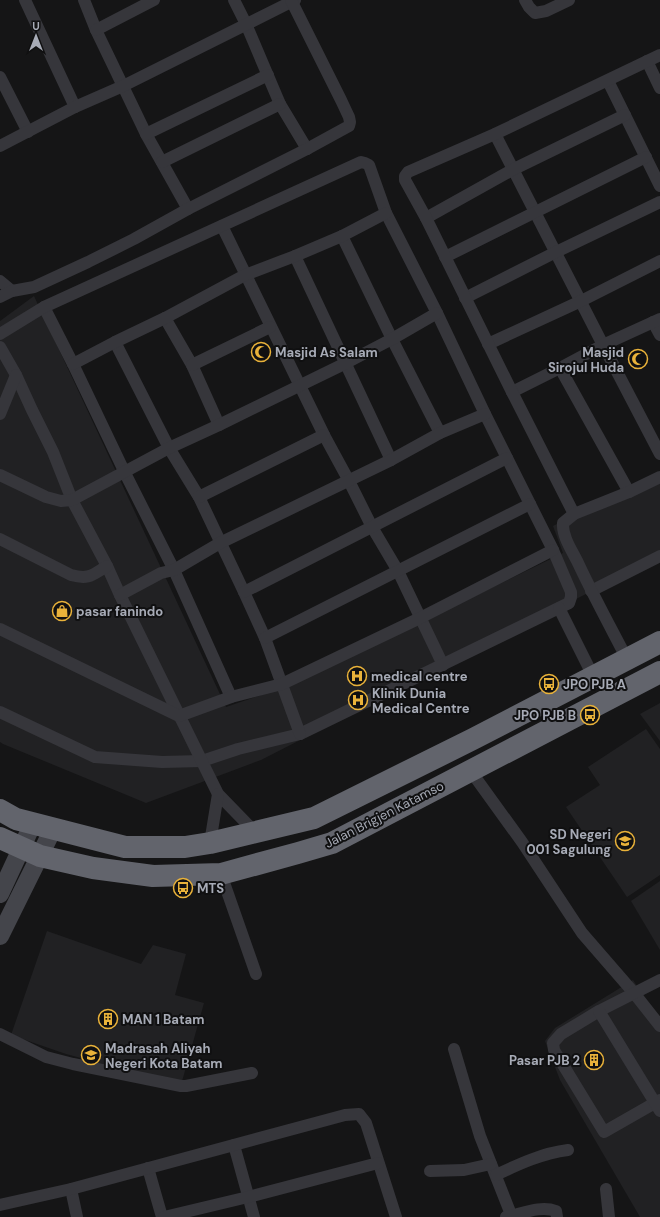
<svg xmlns="http://www.w3.org/2000/svg" width="660" height="1217" viewBox="0 0 660 1217" font-family="'DM Sans',sans-serif">
	<style>
		.built { fill: #212123 }
		.lines { fill: none; stroke-linecap: round; stroke-linejoin: round }
		.street { stroke: #36363b; stroke-width: 12 }
		.secondary { stroke: #44454b; stroke-width: 18 }
		.highway { stroke: #62646c; stroke-width: 22 }
		.labels { text-anchor: middle; stroke-width: 4; stroke-linejoin: round; paint-order: stroke }
		.poi-label { font-size: 13px; font-weight: bold; fill: #a7abb6; stroke: #101011; text-anchor: start }
		.street-label { font-size: 13px; fill: #a7abb6; stroke: #101011 }
	</style>
	<rect width="100%" height="100%" fill="#151516"/>
	<!-- built -->
	<g class="built">
		<polygon points="34,296 226,707 294,684 563,553 553,526 660,472 660,557 582,596 261,760 146,803 3,744 0,742 0,321"/>
		<polygon points="660,703 660,741 640,714"/>
		<polygon points="646,729 660,749 660,875 627,897 566,807 600,785 588,767"/>
		<polygon points="660,881 660,950 631,901"/>
		<polygon points="47,931 141,964 153,945 186,954 175,995 204,1003 181,1085 66,1054 11,1035"/>
		<polygon points="633,980 660,1021 660,1217 640,1217 560,1080 545,1041 555,1028"/>
	</g>
	<g class="lines">
		<!-- street -->
		<g class="street">
			<polyline points="25,0 75,107"/>
			<polyline points="84,0 96,30 146,134 188,209"/>
			<polyline points="234,0 246,24 280,104 307,149"/>
			<polyline points="525,0 529,7 535,13 546,11 569,0"/>
			<polyline points="96,30 154,0"/>
			<polyline points="647,61 660,88"/>
			<polyline points="0,77 28,132"/>
			<polyline points="608,81 660,186"/>
			<polyline points="146,134 268,75"/>
			<polyline points="495,134 603,345 660,454"/>
			<polyline points="0,146 75,107 123,86 295,0"/>
			<polyline points="162,162 280,104"/>
			<polyline points="426,218 514,169 625,115"/>
			<polyline points="222,226 324,435 349,481 372,527 398,571 443,665"/>
			<polyline points="342,236 392,339 440,433"/>
			<polyline points="295,256 391,460"/>
			<polyline points="445,257 646,157"/>
			<polyline points="0,281 12,291"/>
			<polyline points="0,297 12,291 34,287 88,262 134,239 188,209 307,149 349,126 350,122 349,117 341,100 291,0"/>
			<polyline points="465,298 556,252 660,202"/>
			<polyline points="44,307 73,364 125,473 174,570 231,697"/>
			<polyline points="165,318 192,365 219,425"/>
			<polyline points="653,322 660,335"/>
			<polyline points="0,334 44,307 361,162 365,163 369,165 386,213 437,313 485,414 553,550 571,592 571,597 569,603 300,734 238,749 202,761 162,762 95,757 0,712"/>
			<polyline points="115,342 169,448 199,497 244,592 265,638 300,734"/>
			<polyline points="488,344 581,301 660,261"/>
			<polyline points="0,347 16,375 32,410 53,452 72,500 107,566 120,595 218,794 255,832"/>
			<polyline points="73,364 115,342 165,318 245,275 295,256 342,236 386,213"/>
			<polyline points="192,365 270,327"/>
			<polyline points="560,368 629,492"/>
			<polyline points="512,392 560,368 603,345 660,319"/>
			<polyline points="0,414 16,375"/>
			<polyline points="0,475 46,497 61,501 72,500 169,448 219,425 346,363 392,339 437,313"/>
			<polyline points="199,497 324,435"/>
			<polyline points="574,514 512,392 426,218 405,180 405,176 408,172 495,134 660,55"/>
			<path d="M0,539L71,575C89,580 92,575 107,566"/>
			<polyline points="591,591 660,556"/>
			<polyline points="244,592 507,458"/>
			<polyline points="120,595 161,573 174,570 220,543 391,460 440,433 485,414"/>
			<polyline points="559,608 593,676"/>
			<polyline points="0,629 179,716 231,697 282,684 420,618 553,550"/>
			<polyline points="265,638 530,504"/>
			<path d="M627,659C611,628 594,597 579,565C573,552 562,537 563,523L574,514L629,492L660,477"/>
			<polyline points="470,770 522,842 582,933 634,993 660,1026"/>
			<polyline points="210,843 218,794"/>
			<polyline points="221,874 256,974"/>
			<polyline points="660,980 599,1011 561,1034 553,1043 554,1050 604,1132 660,1100"/>
			<polyline points="599,1011 660,1111"/>
			<polyline points="0,1034 46,1057 73,1064 181,1086 186,1086 252,1073"/>
			<polyline points="454,1049 480,1136 512,1217"/>
			<polyline points="234,1145 254,1217"/>
			<polyline points="148,1168 162,1217"/>
			<polyline points="430,1171 464,1170 491,1164"/>
			<path d="M496,1175C519,1164 543,1153 568,1150"/>
			<polyline points="71,1189 77,1217"/>
			<polyline points="606,1189 609,1217"/>
			<polyline points="0,1205 71,1189 345,1115 359,1114 366,1123 396,1217"/>
			<polyline points="164,1217 248,1197 378,1163"/>
			<path d="M506,1217C522,1214 540,1205 556,1211L557,1217"/>
		</g>
		<!-- secondary -->
		<g class="secondary">
			<polyline points="0,894 33,823"/>
			<polyline points="0,936 53,829"/>
		</g>
		<!-- highway -->
		<g class="highway">
			<polyline points="0,810 16,819 125,847 185,847 210,843 314,818 473,739 660,642"/>
			<polyline points="0,838 40,856 93,868 153,876 221,874 298,853 332,843 660,672"/>
		</g>
	</g>
	<!-- icons -->
	<defs>
		<symbol id="mosque-ring" viewBox="-11 -11 22 22"><circle r="9.5" fill="#101011" stroke="#e9b23a" stroke-width="1.5"/><path d="M3.5-4.9A6 6 0 1 0 3.5 4.9A5 5 0 1 1 3.5-4.9Z" fill="#e9b23a"/></symbol>
		<symbol id="shop-ring" viewBox="-11 -11 22 22"><circle r="9.5" fill="#101011" stroke="#e9b23a" stroke-width="1.5"/><path d="M-5-2.5h2.3a2.7 3.5 0 0 1 5.4 0H5L5.5 6h-11ZM-1.5-2.5h3a1.5 2.3 0 0 0-3 0Z" fill="#e9b23a"/></symbol>
		<symbol id="hospital-ring" viewBox="-11 -11 22 22"><circle r="9.5" fill="#101011" stroke="#e9b23a" stroke-width="1.5"/><path d="M-5-5h3v3.5h4V-5h3V5h-3V1.5h-4V5h-3Z" fill="#e9b23a"/></symbol>
		<symbol id="bus-ring" viewBox="-11 -11 22 22"><circle r="9.5" fill="#101011" stroke="#e9b23a" stroke-width="1.5"/><path d="M-5-6H5V4H4V6H2V4H-2V6H-4V4H-5ZM-3.5-4V0h7V-4ZM-3.5 1.2v1.5H-2V1.2ZM2 1.2v1.5H3.5V1.2Z" fill="#e9b23a"/></symbol>
		<symbol id="university-ring" viewBox="-11 -11 22 22"><circle r="9.5" fill="#101011" stroke="#e9b23a" stroke-width="1.5"/><path d="M0-5L7-2L0 1L-7-2ZM-4 1L0 2.5L4 1V4Q0 6-4 4Z" fill="#e9b23a"/></symbol>
		<symbol id="building-ring" viewBox="-11 -11 22 22"><circle r="9.5" fill="#101011" stroke="#e9b23a" stroke-width="1.5"/><path d="M-4-6H4V6H1V3H-1V6H-4ZM-2.5-4.3h1.7v1.8h-1.7ZM.8-4.3h1.7v1.8H.8ZM-2.5-1h1.7V.8h-1.7ZM.8-1h1.7V.8H.8Z" fill="#e9b23a"/></symbol>
		<symbol id="school-ring" viewBox="-11 -11 22 22"><circle r="9.5" fill="#101011" stroke="#e9b23a" stroke-width="1.5"/><path d="M0-5L7-2L0 1L-7-2ZM-4 1L0 2.5L4 1V4Q0 6-4 4Z" fill="#e9b23a"/></symbol>
	</defs>
	<g fill-rule="evenodd">
		<use href="#mosque-ring" x="250" y="341" width="22" height="22"/>
		<use href="#mosque-ring" x="627" y="348" width="22" height="22"/>
		<use href="#shop-ring" x="51" y="600" width="22" height="22"/>
		<use href="#hospital-ring" x="346" y="665" width="22" height="22"/>
		<use href="#bus-ring" x="538" y="673" width="22" height="22"/>
		<use href="#hospital-ring" x="347" y="689" width="22" height="22"/>
		<use href="#bus-ring" x="579" y="704" width="22" height="22"/>
		<use href="#university-ring" x="614" y="830" width="22" height="22"/>
		<use href="#bus-ring" x="172" y="877" width="22" height="22"/>
		<use href="#building-ring" x="97" y="1008" width="22" height="22"/>
		<use href="#school-ring" x="80" y="1044" width="22" height="22"/>
		<use href="#building-ring" x="583" y="1049" width="22" height="22"/>
	</g>
	<g class="labels">
		<!-- poi labels -->
		<g class="poi-label">
			<text x="275" y="357">Masjid As Salam</text>
			<text x="624" y="357" text-anchor="end">Masjid<tspan x="624" dy="15">Sirojul Huda</tspan></text>
			<text x="76" y="616">pasar fanindo</text>
			<text x="371" y="681">medical centre</text>
			<text x="563" y="689">JPO PJB A</text>
			<text x="372" y="698">Klinik Dunia<tspan x="372" dy="15">Medical Centre</tspan></text>
			<text x="576" y="720" text-anchor="end">JPO PJB B</text>
			<text x="611" y="839" text-anchor="end">SD Negeri<tspan x="611" dy="15">001 Sagulung</tspan></text>
			<text x="197" y="893">MTS</text>
			<text x="122" y="1024">MAN 1 Batam</text>
			<text x="105" y="1053">Madrasah Aliyah<tspan x="105" dy="15">Negeri Kota Batam</tspan></text>
			<text x="580" y="1065" text-anchor="end">Pasar PJB 2</text>
		</g>
		<!-- street labels -->
		<g class="street-label">
			<text transform="translate(384 814) rotate(-27)" y="5">Jalan Brigjen Katamso</text>
		</g>
	</g>
	<!-- north arrow -->
	<g transform="translate(36 36)" stroke="#101011" stroke-width="3" paint-order="stroke">
	<path d="M0-3L7 15L0 10L-7 15Z" fill="#a7abb6"/>
	<text y="-6" font-size="11" font-weight="bold" text-anchor="middle" fill="#a7abb6">U</text>
	</g>
</svg>
